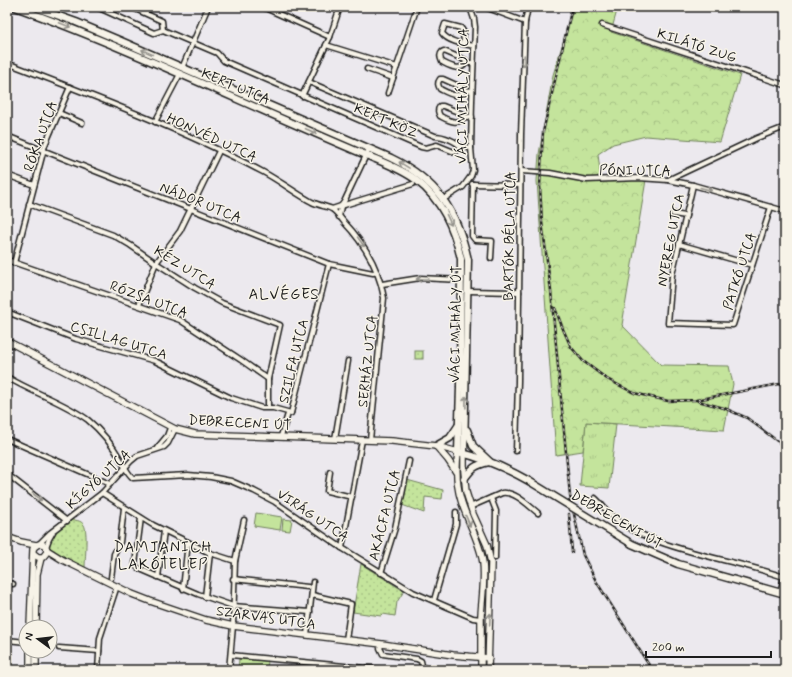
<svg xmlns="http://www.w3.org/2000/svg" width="792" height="677" viewBox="0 0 792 677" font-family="Mynerve,sans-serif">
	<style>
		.grass { fill: url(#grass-tufts); stroke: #70805c }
		.forest { fill: url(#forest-crowns); stroke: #70805c }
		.park { fill: url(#park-dots); stroke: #70805c }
		.pitch { fill: #c4e49c; stroke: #70805c }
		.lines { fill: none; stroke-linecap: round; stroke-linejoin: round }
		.street-casing { stroke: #1c1c1c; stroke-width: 7 }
		.secondary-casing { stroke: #1c1c1c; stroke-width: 8 }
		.primary-casing { stroke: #1c1c1c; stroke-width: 9 }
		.street { stroke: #f7f3e8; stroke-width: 4 }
		.secondary { stroke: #f7f3e8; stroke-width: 5.5 }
		.primary { stroke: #f7f3e8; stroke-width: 6 }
		.rail-casing { stroke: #1c1c1c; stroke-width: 2.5 }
		.rail { stroke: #f7f3e8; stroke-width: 1; stroke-dasharray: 3; stroke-linecap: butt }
		.primary-bridge-casing { stroke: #1c1c1c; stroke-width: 9; stroke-linecap: butt }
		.primary-bridge { stroke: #f7f3e8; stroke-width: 6 }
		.oneway { stroke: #94928c }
		.labels { text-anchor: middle; stroke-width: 3; stroke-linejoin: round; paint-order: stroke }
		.street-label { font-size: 14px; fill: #1c1c1c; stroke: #f7f3e8 }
		.neighbourhood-label { font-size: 15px; letter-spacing: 1px; fill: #1c1c1c; stroke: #f7f3e8 }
	</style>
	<defs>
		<pattern id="grass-tufts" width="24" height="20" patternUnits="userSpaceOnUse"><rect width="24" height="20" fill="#c4e49c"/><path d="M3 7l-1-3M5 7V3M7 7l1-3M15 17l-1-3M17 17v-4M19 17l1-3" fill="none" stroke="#a8c386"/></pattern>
		<pattern id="forest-crowns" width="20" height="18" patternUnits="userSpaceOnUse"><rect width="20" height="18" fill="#c4e49c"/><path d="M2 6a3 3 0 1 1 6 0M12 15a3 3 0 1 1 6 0" fill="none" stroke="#a8c386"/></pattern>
		<pattern id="park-dots" width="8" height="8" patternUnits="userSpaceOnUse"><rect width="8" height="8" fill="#c4e49c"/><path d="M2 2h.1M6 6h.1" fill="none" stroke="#a8c386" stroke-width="1.8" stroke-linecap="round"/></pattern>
	</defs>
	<rect width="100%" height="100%" fill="#ece9ee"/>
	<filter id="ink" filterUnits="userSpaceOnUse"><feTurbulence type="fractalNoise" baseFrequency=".025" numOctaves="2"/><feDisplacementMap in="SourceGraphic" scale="8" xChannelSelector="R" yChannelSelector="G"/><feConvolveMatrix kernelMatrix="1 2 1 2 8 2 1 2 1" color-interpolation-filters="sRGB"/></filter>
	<g filter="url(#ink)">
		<!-- grass -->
		<polygon class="grass" points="586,422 616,424 609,488 580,486"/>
		<!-- forest -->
		<polygon class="forest" points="574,7 618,7 611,32 740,75 720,142 646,136 613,144 598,154 601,180 646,180 622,325 661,365 729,366 733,384 724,430 586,422 583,451 556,455 537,181 539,154 553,75"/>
		<!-- park -->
		<g class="park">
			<rect x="415" y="351" width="8" height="8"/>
			<polygon points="407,480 443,490 442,499 425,497 424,513 402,505"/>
			<path d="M70,520C75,520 81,520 84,525C88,531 85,559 85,568L51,550L47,539Z"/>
			<polygon points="361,564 404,591 397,602 395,616 383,614 381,616 353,612"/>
			<polygon points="303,662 334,667 334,670 303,670"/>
		</g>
		<!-- pitch -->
		<g class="pitch">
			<polygon points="256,513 282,517 280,530 254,526"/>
			<polygon points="283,519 292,520 290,531 282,530"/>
			<polygon points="239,659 268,661 267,670 238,670"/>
		</g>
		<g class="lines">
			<defs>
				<g id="street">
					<polyline points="97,7 154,33 163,30 217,53 224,61 421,147 426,148 437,145 454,152 461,147"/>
					<polyline points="131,7 162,21 163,30"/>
					<polyline points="263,7 330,37"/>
					<polyline points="485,7 525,22"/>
					<polyline points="602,25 785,85"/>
					<path d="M464,44L463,31L461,28L445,24L442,33C448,42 464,44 474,46"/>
					<polyline points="326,45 397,67"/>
					<path d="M7,63C94,96 181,129 263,172C280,181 295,193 312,202C318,205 328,207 332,209C336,212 341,218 344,222C365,244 379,269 384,298L370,440"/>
					<path d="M466,63C460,72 450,66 442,62C440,58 439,55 442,52L444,51L465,60L466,63H473"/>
					<polyline points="182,68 208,7"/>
					<polyline points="367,69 393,78"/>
					<path d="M309,82L435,136C443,136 456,141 461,147L471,148"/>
					<path d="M465,90C459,100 448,93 440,89C438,85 437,83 440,79H443L463,88L465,90L472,91"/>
					<polyline points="388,93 417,7"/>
					<polyline points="302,96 330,37 340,7"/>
					<polyline points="59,113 82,123"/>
					<path d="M464,117C458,126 448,120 440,116C438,112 437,110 440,106H443L463,114L464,117H472"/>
					<polyline points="155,122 180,74"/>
					<polyline points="7,136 329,264 373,273 377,272"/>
					<polyline points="521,171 550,173 587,180 639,178 668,180 693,185 785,211"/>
					<polyline points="7,175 34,185"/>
					<polyline points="668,180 757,138 785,127"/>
					<polyline points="472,184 520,185"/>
					<polyline points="473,184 472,236 475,240 492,241 491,258"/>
					<polyline points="693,185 672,275 668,323 733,325 771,207"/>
					<polyline points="442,200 463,187 471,176 473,170 471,148 472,101 475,27 474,19 470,7"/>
					<polyline points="29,204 113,235 130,245 156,263 195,288 222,303 280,325 268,379"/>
					<polyline points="332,209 341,206 344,202 369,149"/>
					<polyline points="673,214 686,216"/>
					<polyline points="339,217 341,206 413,184"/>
					<polyline points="679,244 752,265"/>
					<polyline points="7,260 180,320 241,360 268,379 268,407"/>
					<polyline points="14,263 45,145 70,87"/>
					<polyline points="382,284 420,278 461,280"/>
					<polyline points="468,291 519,292"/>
					<polyline points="139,305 156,263 180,231 219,151"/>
					<polyline points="7,312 76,339 155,361 231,398 262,408 273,408 291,413"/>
					<path d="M7,377C33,393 64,402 88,420C100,430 113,446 121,460C125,467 127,473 133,478L188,475L211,477L231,481L254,491L275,502L342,548L413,592L473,618L481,619"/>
					<polyline points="7,386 10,379"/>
					<polyline points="281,436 287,417 288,414 291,413 329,264"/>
					<polyline points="7,439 110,484"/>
					<polyline points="335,439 348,361"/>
					<polyline points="157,448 167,436 170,428"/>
					<polyline points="516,451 518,381 521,134 525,22 528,7"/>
					<polyline points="330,472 327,491 352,497"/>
					<polyline points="7,474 67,521"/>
					<polyline points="102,493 153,525 210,553 235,561"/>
					<polyline points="491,498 496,511 495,558"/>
					<path d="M595,498C603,505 608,514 617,520C627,528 640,534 652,539C694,556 741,562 784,577L780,593"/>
					<path d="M470,507L502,493C515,491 529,506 538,513"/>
					<polyline points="141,518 135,564 137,567 140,569 198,594 233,606 310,612"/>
					<polyline points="39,544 50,533 102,493 131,461 137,456 164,447 168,443 175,429"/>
					<polyline points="46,547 49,539 53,532"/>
					<polyline points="342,548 362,440"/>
					<polyline points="381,573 395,528 409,461"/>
					<polyline points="158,577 164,531"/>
					<polyline points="111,578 114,554 120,542 124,508"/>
					<polyline points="233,579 308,587"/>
					<polyline points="7,583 13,584"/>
					<polyline points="183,589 188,542"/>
					<polyline points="312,595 351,604 346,640"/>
					<polyline points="205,597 210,553"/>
					<polyline points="434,600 456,524 456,512"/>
					<polyline points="307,635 313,582"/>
					<polyline points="7,640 26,642"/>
					<polyline points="382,644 380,648 383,654 417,659 421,661 423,670"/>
					<polyline points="59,648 99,651"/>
					<polyline points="231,655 386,670"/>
					<polyline points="98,670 100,638 117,586"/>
					<polyline points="229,670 233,626 235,561 244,520"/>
				</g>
				<g id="secondary">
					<path d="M7,341L175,429L195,434L392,441L436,446L458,452C456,468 456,484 461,500C467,521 480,541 483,563C485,580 482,598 481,615C481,634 481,652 481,670"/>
					<polyline points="436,446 448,460 456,472"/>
					<polyline points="464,453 464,471 466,492 473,514 487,545 491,563 488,670"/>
					<polyline points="7,537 21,542 36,545"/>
					<polyline points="47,550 63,560 132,594 150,601 206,620 233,626 382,644 453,655 489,658"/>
					<path d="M30,627L33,549C38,541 47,543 47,552L43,557H38L34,554"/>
					<polyline points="36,627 37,574 41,558"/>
					<polyline points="30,670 30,651"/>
					<polyline points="36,670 36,651"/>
				</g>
				<g id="primary">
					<path d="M15,7C134,50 249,106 366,155C382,162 402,169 416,180C442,200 454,228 461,259L460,387L458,452C483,458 506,468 529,481"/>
					<path d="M34,7L76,22L121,41L391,158C437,180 457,211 468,260L464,453"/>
					<polyline points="467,430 473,446 489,461"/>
					<polyline points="436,446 450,438 458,426"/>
					<path d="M464,479C472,468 475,465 489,462"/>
					<polyline points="632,544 678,564 785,594"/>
				</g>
			</defs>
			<!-- street casing -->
			<use href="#street" class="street-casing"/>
			<!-- secondary casing -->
			<use href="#secondary" class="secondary-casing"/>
			<!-- primary casing -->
			<use href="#primary" class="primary-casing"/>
			<!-- street -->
			<use href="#street" class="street"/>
			<!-- secondary -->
			<use href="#secondary" class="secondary"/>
			<!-- primary -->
			<use href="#primary" class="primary"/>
			<defs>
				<g id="rail">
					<polyline points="572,7 543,132 540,186 542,222 551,291 570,496 583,555 596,581 652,670"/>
					<polyline points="555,308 563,329 571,347 583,361 607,379 634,393 668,401 696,400 785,383"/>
					<polyline points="698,401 724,408 747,418 785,447"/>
					<polyline points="569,514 572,552"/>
				</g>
			</defs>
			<!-- rail casing -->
			<use href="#rail" class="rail-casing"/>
			<!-- rail -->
			<use href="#rail" class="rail"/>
			<defs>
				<polyline id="primary-bridge" points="529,481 632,544"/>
			</defs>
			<!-- primary-bridge casing -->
			<use href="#primary-bridge" class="primary-bridge-casing"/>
			<!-- primary-bridge -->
			<use href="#primary-bridge" class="primary-bridge"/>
		</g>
		<!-- one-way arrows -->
		<defs><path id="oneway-shaft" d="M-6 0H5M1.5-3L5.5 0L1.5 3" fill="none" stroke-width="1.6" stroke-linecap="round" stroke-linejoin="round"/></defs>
		<g class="oneway">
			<use href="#oneway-shaft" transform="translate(65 25) rotate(22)"/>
			<use href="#oneway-shaft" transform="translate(147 52) rotate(-156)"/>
			<use href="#oneway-shaft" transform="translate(524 61) rotate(92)"/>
			<use href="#oneway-shaft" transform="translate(311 131) rotate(23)"/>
			<use href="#oneway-shaft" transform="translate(404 165) rotate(-149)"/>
			<use href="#oneway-shaft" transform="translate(706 189) rotate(15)"/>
			<use href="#oneway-shaft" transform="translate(449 220) rotate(65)"/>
			<use href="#oneway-shaft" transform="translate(361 242) rotate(54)"/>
			<use href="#oneway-shaft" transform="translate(422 279) rotate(180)"/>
			<use href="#oneway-shaft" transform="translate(466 402) rotate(-89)"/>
			<use href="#oneway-shaft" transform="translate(37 497) rotate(39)"/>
			<use href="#oneway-shaft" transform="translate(468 521) rotate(67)"/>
			<use href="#oneway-shaft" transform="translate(490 619) rotate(-87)"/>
		</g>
	</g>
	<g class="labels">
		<!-- street labels -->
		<g class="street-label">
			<text transform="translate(697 45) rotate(18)" y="5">KILÁTÓ ZUG</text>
			<text transform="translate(236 86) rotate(23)" y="5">KERT UTCA</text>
			<text transform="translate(462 96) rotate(-89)" y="5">VÁCI MIHÁLY UTCA</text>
			<text transform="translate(386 120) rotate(23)" y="5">KERT KÖZ</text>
			<text transform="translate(40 136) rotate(-70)" y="5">RÓKA UTCA</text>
			<text transform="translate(212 137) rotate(25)" y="5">HONVÉD UTCA</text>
			<text transform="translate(635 170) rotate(1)" y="5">PÓNI UTCA</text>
			<text transform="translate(201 202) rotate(22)" y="5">NÁDOR UTCA</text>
			<text transform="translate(509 236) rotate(-89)" y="5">BARTÓK BÉLA UTCA</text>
			<text transform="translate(670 240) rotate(-79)" y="5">NYEREG UTCA</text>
			<text transform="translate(185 267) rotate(32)" y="5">KÉZ UTCA</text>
			<text transform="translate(739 271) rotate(-72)" y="5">PATKÓ UTCA</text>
			<text transform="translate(149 299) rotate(21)" y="5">RÓZSA UTCA</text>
			<text transform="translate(455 324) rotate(-89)" y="5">VÁCI MIHÁLY ÚT</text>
			<text transform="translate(119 340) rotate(17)" y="5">CSILLAG UTCA</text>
			<text transform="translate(293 361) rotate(-76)" y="5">SZILFA UTCA</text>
			<text transform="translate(367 361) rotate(-84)" y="5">SERHÁZ UTCA</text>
			<text transform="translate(240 422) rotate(3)" y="5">DEBRECENI ÚT</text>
			<text transform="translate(98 479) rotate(-42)" y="5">KÍGYÓ UTCA</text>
			<text transform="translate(313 515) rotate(34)" y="5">VIRÁG UTCA</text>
			<text transform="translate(384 515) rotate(-76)" y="5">AKÁCFA UTCA</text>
			<text transform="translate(617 519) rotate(30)" y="5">DEBRECENI ÚT</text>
			<text transform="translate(266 617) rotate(8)" y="5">SZARVAS UTCA</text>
		</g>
		<!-- neighbourhood labels -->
		<g class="neighbourhood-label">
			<text x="284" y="299">ALVÉGES</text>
			<text x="163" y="552">DAMJANICH<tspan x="163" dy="17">LAKÓTELEP</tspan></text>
		</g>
	</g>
	<!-- margin -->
	<rect width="792" height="677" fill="none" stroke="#f7f3e8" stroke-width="24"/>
	<rect x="12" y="12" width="768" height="653" fill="none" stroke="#1c1c1c" stroke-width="1.5" filter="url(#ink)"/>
	<!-- north arrow -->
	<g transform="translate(38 639) rotate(285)"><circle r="19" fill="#f7f3e8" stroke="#9f9d96"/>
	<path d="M0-3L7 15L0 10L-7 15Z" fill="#1c1c1c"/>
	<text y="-6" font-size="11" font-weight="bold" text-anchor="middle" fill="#1c1c1c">N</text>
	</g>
	<!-- scale -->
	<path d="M646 651v6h125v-6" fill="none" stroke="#1c1c1c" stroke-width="2"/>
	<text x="652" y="651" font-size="12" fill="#1c1c1c" stroke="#f7f3e8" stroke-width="3" paint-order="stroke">200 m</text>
</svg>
